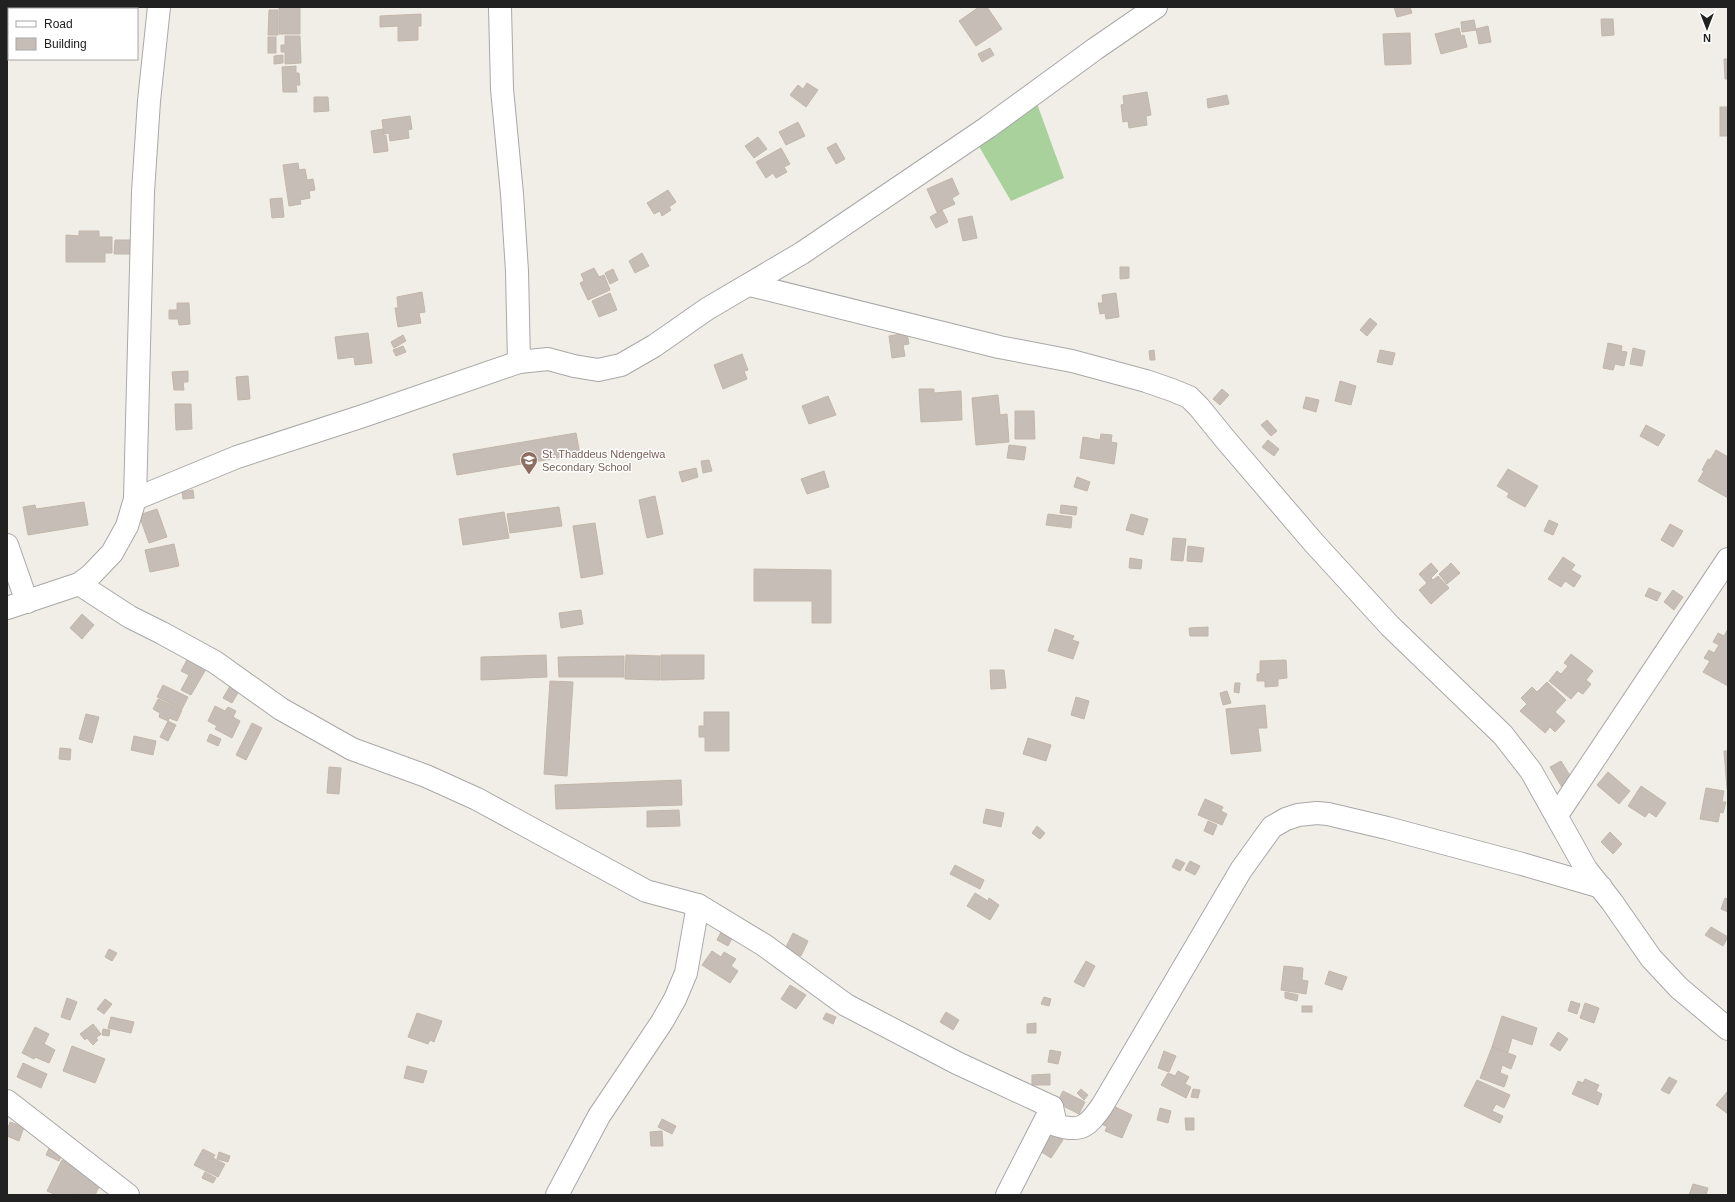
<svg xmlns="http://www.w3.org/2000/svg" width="1735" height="1202" viewBox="0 0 1735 1202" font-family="Helvetica,sans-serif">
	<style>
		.forest { fill: #a8d19b }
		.building { fill: #c6beb6; stroke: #c3b6a9 }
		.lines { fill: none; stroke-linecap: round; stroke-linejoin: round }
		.minor-casing { stroke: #a8a8a8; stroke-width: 24 }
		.minor { stroke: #fff; stroke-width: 22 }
		.labels { text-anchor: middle; stroke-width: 3; stroke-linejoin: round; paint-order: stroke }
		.education-label { font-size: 11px; fill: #785e54; stroke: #fff; text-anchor: start }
	</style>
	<rect width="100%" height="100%" fill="#f1eee7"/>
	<!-- forest -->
	<polygon class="forest" points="1036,101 1064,178 1011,201 977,143"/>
	<!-- building -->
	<g class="building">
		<rect x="57" y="7" width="22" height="2"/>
		<rect x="279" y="7" width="21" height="27"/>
		<polygon points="979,7 987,7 1002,29 976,46 959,21"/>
		<polygon points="1394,7 1410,7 1412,13 1397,17"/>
		<polygon points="269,10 278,10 278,35 268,35"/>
		<polygon points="421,14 421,26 418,26 418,40 398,41 398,26 380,27 380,16"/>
		<polygon points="1601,19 1613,19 1614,35 1602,36"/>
		<polygon points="1474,20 1476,30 1462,32 1461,22"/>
		<polygon points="1488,26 1491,42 1479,44 1476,29"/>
		<polygon points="1459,28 1461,36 1464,35 1467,47 1441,54 1435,34"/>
		<polygon points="1410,33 1411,64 1385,65 1383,34"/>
		<polygon points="285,36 300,36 301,63 285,64 285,52 281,52 281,45 285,45"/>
		<rect x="268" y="37" width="8" height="16"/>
		<polygon points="990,48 994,55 982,62 978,54"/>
		<polygon points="283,55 283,63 274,64 274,56"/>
		<polygon points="1724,59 1728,59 1728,79 1725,79"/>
		<polygon points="296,66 296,73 299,73 300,85 296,85 297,92 283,92 282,67"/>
		<polygon points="807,83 818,90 806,107 790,95 798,85 803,89"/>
		<polygon points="1147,92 1151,115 1146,116 1147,125 1129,128 1128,121 1123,122 1121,105 1124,104 1123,96"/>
		<polygon points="1227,95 1229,104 1208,108 1207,99"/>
		<polygon points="314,97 328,97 329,111 314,112"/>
		<rect x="1720" y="107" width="8" height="29"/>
		<polygon points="410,116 412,129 408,130 409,138 390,141 389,133 384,134 382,120"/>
		<polygon points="798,122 805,136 786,145 779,132"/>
		<polygon points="383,129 384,136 386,135 388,151 374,153 371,131"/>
		<polygon points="758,137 767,149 754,158 745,146"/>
		<polygon points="836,143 845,159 836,164 827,148"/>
		<polygon points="781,148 790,164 784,167 787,172 776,178 773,173 766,178 756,162"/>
		<polygon points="298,163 299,170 305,169 307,180 313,179 315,190 309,191 310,198 300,200 301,204 289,206 283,165"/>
		<polygon points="952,178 959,194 952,198 955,204 937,212 927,189"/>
		<polygon points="668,190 676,202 669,207 671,210 662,216 660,211 654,214 647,203"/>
		<polygon points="282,198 284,217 272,218 270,199"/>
		<polygon points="942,210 948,222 936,228 930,217"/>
		<polygon points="972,216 977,238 963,241 958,219"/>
		<polygon points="79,231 99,231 99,237 112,237 112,253 105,253 105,262 66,262 66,235 79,236"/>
		<polygon points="115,240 132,240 132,254 114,254"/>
		<polygon points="642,253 649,266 635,273 629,261"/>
		<polygon points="1120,267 1129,267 1129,278 1120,279"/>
		<polygon points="594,268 599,277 604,275 610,290 588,300 580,283 584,281 581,274"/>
		<polygon points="613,269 618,280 610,284 605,273"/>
		<polygon points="422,292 425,312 419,313 421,323 398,327 395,308 398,308 397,297"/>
		<polygon points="610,293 617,310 599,317 592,301"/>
		<polygon points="1116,293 1119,317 1106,319 1105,313 1100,314 1098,303 1103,303 1102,295"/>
		<polygon points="177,303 189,303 190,324 179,325 178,319 169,319 169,310 177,310"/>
		<polygon points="1370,318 1377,324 1367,336 1360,330"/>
		<polygon points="368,333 372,363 355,365 354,357 338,359 335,337"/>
		<polygon points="907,333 909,344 903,345 905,356 892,358 889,336"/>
		<polygon points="403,335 406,341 394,348 391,342"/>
		<polygon points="1608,343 1622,346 1621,351 1627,352 1624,366 1615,364 1613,370 1603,368"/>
		<polygon points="403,346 406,352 396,356 393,350"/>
		<polygon points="1633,348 1645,351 1642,366 1630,364"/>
		<polygon points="1154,350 1155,360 1150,360 1149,351"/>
		<polygon points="1380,350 1395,353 1392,365 1377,362"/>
		<polygon points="742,354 748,370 744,371 747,379 723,389 714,365"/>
		<polygon points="188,371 188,382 183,382 184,390 174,390 172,372"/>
		<polygon points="248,376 250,399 238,400 236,377"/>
		<polygon points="1340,381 1356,386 1351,405 1335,401"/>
		<polygon points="919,389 934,389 934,393 961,391 962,420 921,422"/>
		<polygon points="1222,389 1229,395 1220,405 1213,399"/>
		<polygon points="998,395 1000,415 1007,414 1009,442 976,445 972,398"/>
		<polygon points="828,396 836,415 809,424 802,406"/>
		<polygon points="1306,397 1319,400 1316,412 1303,408"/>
		<polygon points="175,404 191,404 192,429 176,430"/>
		<polygon points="1015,411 1034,411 1035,439 1015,439"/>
		<polygon points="1267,420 1277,431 1271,436 1261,425"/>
		<polygon points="1646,425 1665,435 1658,446 1640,436"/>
		<polygon points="576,433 580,454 457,475 453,454"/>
		<polygon points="1101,434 1112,435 1111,442 1117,443 1114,464 1080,458 1083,437 1100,440"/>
		<polygon points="1268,440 1279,449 1274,456 1262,447"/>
		<polygon points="1009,445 1026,447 1024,460 1007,458"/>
		<polygon points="1716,450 1728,457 1728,498 1698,481 1704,471 1702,470 1708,459 1710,460"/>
		<polygon points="709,460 712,471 703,473 701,461"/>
		<polygon points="696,468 698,477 682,482 679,472"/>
		<polygon points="1508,469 1538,486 1525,507 1507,497 1509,493 1497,486"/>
		<polygon points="824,471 829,487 807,494 801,479"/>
		<polygon points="1077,477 1090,482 1087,491 1074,487"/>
		<polygon points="193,490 194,498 183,499 182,492"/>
		<polygon points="655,496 663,534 647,538 639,500"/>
		<polygon points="84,502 88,525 28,535 23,507 35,505 36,509"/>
		<polygon points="1061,505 1077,507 1076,515 1060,513"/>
		<polygon points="559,507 562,526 510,533 507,514"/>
		<polygon points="157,509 167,537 149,543 139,515"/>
		<polygon points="504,512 509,538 463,545 459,519"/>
		<polygon points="1048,514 1072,517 1071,528 1046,525"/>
		<polygon points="1131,514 1148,519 1143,535 1126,530"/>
		<polygon points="1549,520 1558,524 1553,535 1544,531"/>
		<polygon points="595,523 603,574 581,578 573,526"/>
		<polygon points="1670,524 1683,531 1673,547 1661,540"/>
		<polygon points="1173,538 1186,539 1183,561 1171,560"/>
		<polygon points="174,544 179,566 150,572 145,550"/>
		<polygon points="1188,546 1204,548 1202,562 1187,561"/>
		<polygon points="1563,557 1575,565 1571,570 1581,576 1574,587 1565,581 1561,587 1548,579"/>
		<polygon points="1130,558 1142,560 1141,569 1129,568"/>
		<polygon points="1431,563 1438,571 1431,578 1433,580 1438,576 1449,588 1431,604 1419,590 1427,583 1419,574"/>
		<polygon points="1451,563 1460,573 1447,584 1439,574"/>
		<polygon points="754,569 831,570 831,623 812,623 812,601 754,601"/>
		<polygon points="1649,588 1661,593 1657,601 1645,596"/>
		<polygon points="1673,590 1683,597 1674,610 1664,602"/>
		<polygon points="581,610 583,624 561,628 559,613"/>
		<polygon points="82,614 94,625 82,639 70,628"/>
		<polygon points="1208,627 1208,636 1190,636 1189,628"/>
		<polygon points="1055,629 1074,636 1072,640 1079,642 1073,659 1048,651"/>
		<polygon points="1728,629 1728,686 1703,672 1710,661 1704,658 1709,650 1714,653 1719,645 1713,642 1718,633 1724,636"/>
		<polygon points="1571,654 1593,671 1586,680 1591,684 1583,694 1578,691 1571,699 1549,681 1557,671 1561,674 1568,666 1564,663"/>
		<polygon points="546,655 547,677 481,680 481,657"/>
		<polygon points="626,655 660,656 660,680 625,679"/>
		<polygon points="661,655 704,655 704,679 661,680"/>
		<polygon points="624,656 624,677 559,677 558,657"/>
		<polygon points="188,658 206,669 191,695 181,690 189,675 181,671"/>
		<polygon points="1286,660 1287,678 1278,679 1278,686 1265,687 1265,681 1257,681 1257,674 1260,673 1260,661"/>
		<polygon points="990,670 1004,670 1006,688 991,689"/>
		<polygon points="550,681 573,682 567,776 544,774"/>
		<polygon points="1547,682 1566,700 1555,712 1565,721 1555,732 1550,727 1545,733 1520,711 1527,704 1521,698 1532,687 1537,692"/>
		<polygon points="1235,683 1240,683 1239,693 1234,692"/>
		<polygon points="163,685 188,697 182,709 157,697"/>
		<polygon points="230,686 239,691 232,703 223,698"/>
		<polygon points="1227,691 1231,703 1223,705 1220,693"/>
		<polygon points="1076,697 1089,701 1084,719 1071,715"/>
		<polygon points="158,699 182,710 177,721 169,718 168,721 159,717 160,713 153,709"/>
		<polygon points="1265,705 1267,728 1258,728 1261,751 1231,754 1226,709"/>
		<polygon points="215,706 225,711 228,707 236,711 233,717 240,721 232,738 215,729 217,726 208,721"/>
		<polygon points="704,712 729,712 729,751 705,751 705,737 699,737 699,726 704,726"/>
		<polygon points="86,714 99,717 92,743 79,739"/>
		<polygon points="168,721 176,725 168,741 160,737"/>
		<polygon points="252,723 262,728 246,760 236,755"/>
		<polygon points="210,734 221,739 218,746 207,741"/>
		<polygon points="134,736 156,741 153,755 131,750"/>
		<polygon points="1028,738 1051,745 1046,761 1023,754"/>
		<polygon points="60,748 71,749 70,760 59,759"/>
		<polygon points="1724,751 1728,751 1728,789 1727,789"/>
		<polygon points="1561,761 1574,782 1563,789 1550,767"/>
		<polygon points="329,767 341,768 339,794 327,793"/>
		<polygon points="1608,772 1630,791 1619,804 1597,785"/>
		<polygon points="681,780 682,805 556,809 555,785"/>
		<polygon points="1641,786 1666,803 1656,817 1649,812 1645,817 1628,806"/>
		<polygon points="1706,788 1724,791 1722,802 1726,802 1723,813 1720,812 1718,822 1700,819"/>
		<polygon points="1205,799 1223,807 1221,811 1227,814 1222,825 1198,815"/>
		<polygon points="986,809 1004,813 1001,827 983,823"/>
		<polygon points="679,810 680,826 647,827 647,811"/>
		<polygon points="1208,821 1217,825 1213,835 1204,831"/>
		<polygon points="1037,826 1045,833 1040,839 1032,833"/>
		<polygon points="1610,832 1622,844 1613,854 1601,842"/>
		<polygon points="1176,859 1185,863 1180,871 1172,867"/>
		<polygon points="1190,861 1200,866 1195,875 1185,870"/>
		<polygon points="955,865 984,880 980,889 950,874"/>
		<polygon points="975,893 988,901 989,898 999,905 990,920 967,906"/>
		<polygon points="1725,898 1728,899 1728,912 1721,909"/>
		<polygon points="1711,927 1728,937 1723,946 1705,935"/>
		<polygon points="721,932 732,938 728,946 717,940"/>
		<polygon points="793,933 808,941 801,956 785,949"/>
		<polygon points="109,949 117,953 112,961 105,957"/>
		<polygon points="712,951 721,957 724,952 736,959 731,966 738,971 730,983 702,965"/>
		<polygon points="1086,961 1095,966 1084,987 1074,982"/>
		<polygon points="1284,966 1303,968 1302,980 1308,981 1306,994 1281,990"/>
		<polygon points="1329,971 1347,977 1342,990 1325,984"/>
		<polygon points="790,985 806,995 796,1009 781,999"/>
		<polygon points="1285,992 1298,995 1297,1001 1285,998"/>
		<polygon points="1044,997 1051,999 1049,1006 1041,1004"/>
		<polygon points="67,998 77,1002 70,1020 61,1017"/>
		<polygon points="105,999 112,1004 104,1014 97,1009"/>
		<polygon points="1571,1001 1580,1004 1577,1014 1568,1011"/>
		<polygon points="1585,1003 1599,1008 1594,1023 1580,1018"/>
		<rect x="1302" y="1006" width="10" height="6"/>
		<polygon points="946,1012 959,1020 953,1030 940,1022"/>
		<polygon points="417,1013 442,1021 434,1042 430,1040 428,1044 408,1037"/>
		<polygon points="826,1013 836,1017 833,1024 823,1019"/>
		<polygon points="1502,1016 1537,1028 1532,1045 1512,1038 1508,1052 1492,1047"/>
		<polygon points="111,1017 134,1022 131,1033 108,1028"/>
		<polygon points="1036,1023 1036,1033 1027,1033 1027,1024"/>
		<polygon points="93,1024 101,1034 96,1038 98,1040 93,1045 87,1038 85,1040 80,1034"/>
		<polygon points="35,1027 49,1034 44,1044 55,1050 49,1063 35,1057 34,1059 22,1053"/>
		<polygon points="103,1029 110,1030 109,1036 102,1035"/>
		<polygon points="1558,1032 1568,1039 1560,1051 1550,1045"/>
		<polygon points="72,1046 105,1059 95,1083 63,1071"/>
		<polygon points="1492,1047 1516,1056 1511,1069 1502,1065 1500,1073 1508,1076 1504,1087 1480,1078"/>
		<polygon points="1050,1050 1061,1052 1058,1064 1048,1062"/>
		<polygon points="1164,1051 1176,1056 1169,1072 1158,1068"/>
		<polygon points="23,1063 47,1074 41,1088 17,1077"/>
		<polygon points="407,1066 427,1071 423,1083 404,1078"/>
		<polygon points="1178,1071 1189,1077 1185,1084 1191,1087 1186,1098 1161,1085 1168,1073 1175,1076"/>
		<polygon points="1050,1074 1050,1085 1032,1085 1032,1075"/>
		<polygon points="1669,1077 1677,1081 1669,1094 1661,1090"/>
		<polygon points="1585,1079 1599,1085 1596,1091 1602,1094 1598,1105 1572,1094 1578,1081 1583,1083"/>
		<polygon points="1477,1080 1510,1095 1504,1108 1496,1104 1492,1111 1503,1116 1500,1123 1464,1106"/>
		<polygon points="1081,1089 1088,1095 1084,1100 1077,1093"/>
		<polygon points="1193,1089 1200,1090 1198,1098 1191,1097"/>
		<polygon points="1063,1091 1085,1102 1079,1114 1057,1103"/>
		<polygon points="1727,1092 1728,1093 1728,1114 1716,1105"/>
		<polygon points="1109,1104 1132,1115 1122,1138 1105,1131 1107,1127 1100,1123"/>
		<polygon points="1160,1108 1171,1111 1168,1123 1157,1120"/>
		<polygon points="1185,1118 1194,1118 1194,1130 1186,1130"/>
		<polygon points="662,1119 676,1126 672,1134 658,1127"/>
		<polygon points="10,1122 24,1127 19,1141 7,1136 7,1131"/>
		<polygon points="662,1131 663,1146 651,1146 650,1132"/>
		<polygon points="1052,1133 1063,1140 1051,1158 1040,1151"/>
		<polygon points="51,1144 64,1151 59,1161 46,1155"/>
		<polygon points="203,1149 215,1155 213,1158 225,1164 218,1177 194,1165"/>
		<polygon points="219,1152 230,1156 228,1162 217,1159"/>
		<polygon points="62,1160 103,1179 95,1195 80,1195 75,1193 74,1195 56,1195 47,1191"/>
		<polygon points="205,1172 216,1178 213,1183 202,1178"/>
		<polygon points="1693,1184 1708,1188 1706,1195 1689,1195"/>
	</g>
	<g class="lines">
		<defs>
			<g id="minor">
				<polyline points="500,7 502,89 512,194 517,271 519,362 548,359 574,366 598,370 621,365 654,346 707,309 802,253 988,127 1095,49 1156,7"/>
				<polyline points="750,285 999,347 1072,361 1146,381 1172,390 1189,397 1199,407 1225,439 1314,543 1390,626 1503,735 1531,771 1586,869 1612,902 1651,958 1679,988 1728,1029"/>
				<polyline points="135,499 143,192 149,101 159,7"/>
				<polyline points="7,545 27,602"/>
				<polyline points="79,584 130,617 162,633 215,662 281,709 352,749 426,776 477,799 646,891 698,905 686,973 675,999 662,1022 599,1116 557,1195"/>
				<polyline points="7,608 79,584 91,575 112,553 127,526 135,499 237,457 363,416 519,362"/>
				<polyline points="1557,815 1728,559"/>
				<path d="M698,905L764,945L846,1005L957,1063L1052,1107L1056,1125C1081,1133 1088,1126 1102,1106L1241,870L1272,827L1286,819L1298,815L1317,813L1328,814L1387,828L1522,864L1601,887"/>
				<polyline points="7,1101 128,1195"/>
				<polyline points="1007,1195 1052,1107"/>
			</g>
		</defs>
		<!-- minor casing -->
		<use href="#minor" class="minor-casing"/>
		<!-- minor -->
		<use href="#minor" class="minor"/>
	</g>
	<!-- icons -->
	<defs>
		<symbol id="school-pin" viewBox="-11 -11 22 30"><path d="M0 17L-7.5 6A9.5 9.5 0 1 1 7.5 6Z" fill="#8d6e63" stroke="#fff"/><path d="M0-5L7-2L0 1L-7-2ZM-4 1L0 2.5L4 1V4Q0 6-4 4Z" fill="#fff"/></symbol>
	</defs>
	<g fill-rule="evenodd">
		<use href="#school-pin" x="519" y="450" width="20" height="27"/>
	</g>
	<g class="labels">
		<!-- education labels -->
		<g class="education-label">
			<text x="542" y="458">St. Thaddeus Ndengelwa<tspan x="542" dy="13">Secondary School</tspan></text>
		</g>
	</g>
	<!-- border -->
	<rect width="1735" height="1202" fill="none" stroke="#212121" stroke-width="16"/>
	<!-- legend -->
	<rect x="8" y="8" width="130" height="52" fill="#ffffff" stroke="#a6a6a6"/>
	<rect x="16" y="21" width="20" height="6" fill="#ffffff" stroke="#a6a6a6"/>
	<text x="44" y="28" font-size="12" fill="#212121">Road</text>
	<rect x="16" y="38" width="20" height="12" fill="#c6beb6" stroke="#a6a6a6"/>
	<text x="44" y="48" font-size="12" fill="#212121">Building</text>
	<!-- north arrow -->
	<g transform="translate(1707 28) rotate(180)" stroke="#ffffff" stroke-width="3" paint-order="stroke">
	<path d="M0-3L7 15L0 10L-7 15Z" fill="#212121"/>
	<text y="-6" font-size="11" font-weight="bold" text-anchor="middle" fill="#212121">N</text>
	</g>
</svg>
